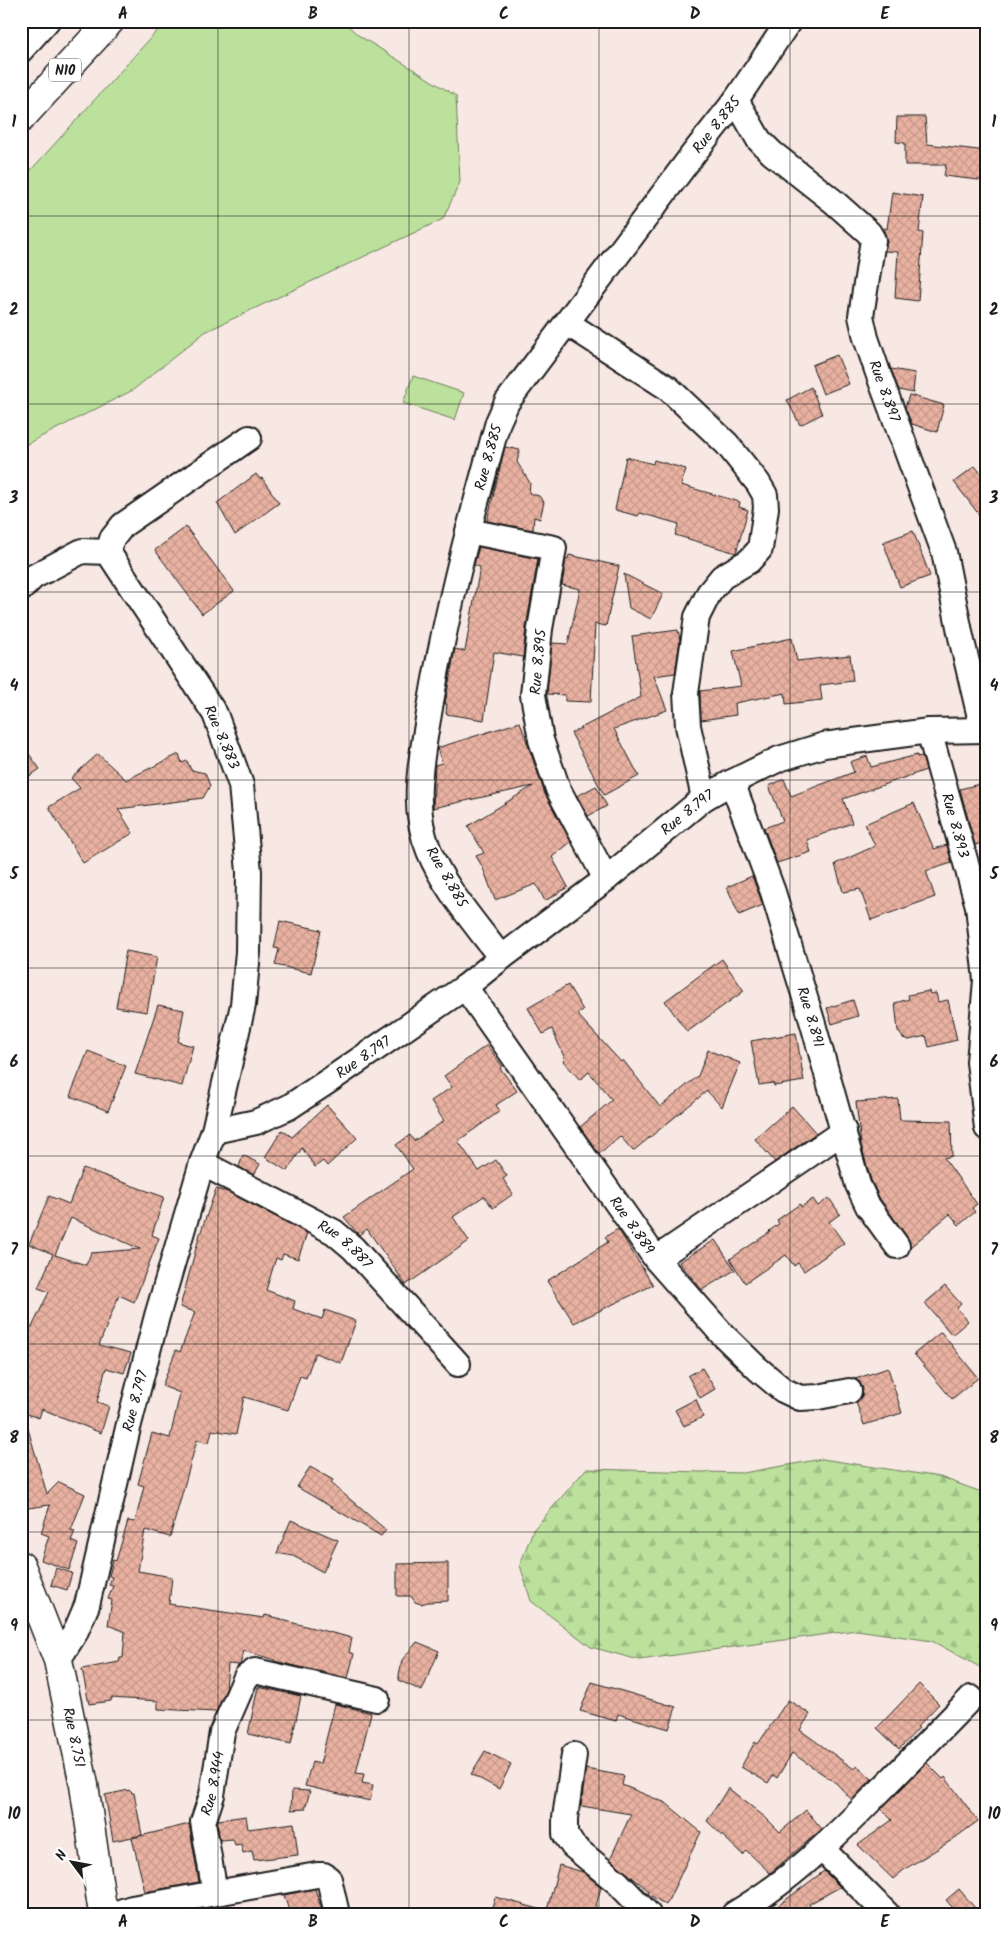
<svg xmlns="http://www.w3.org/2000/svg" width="1008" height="1935" viewBox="0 0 1008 1935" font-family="Kalam,sans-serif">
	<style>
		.grass { fill: #bbe19c; stroke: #6c7e5c }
		.forest { fill: url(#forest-firs); stroke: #6c7e5c }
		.building { fill: url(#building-cross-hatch); stroke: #1c1c1c; fill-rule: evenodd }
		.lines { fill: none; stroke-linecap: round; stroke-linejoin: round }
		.minor-casing { stroke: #1c1c1c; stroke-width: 28 }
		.major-casing { stroke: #1c1c1c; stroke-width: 31 }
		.highway-casing { stroke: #1c1c1c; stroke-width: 31 }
		.minor { stroke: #fff; stroke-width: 24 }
		.major { stroke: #fff; stroke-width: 28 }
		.highway { stroke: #fff; stroke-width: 28 }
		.grid { fill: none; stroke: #1c1c1c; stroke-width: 1; stroke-opacity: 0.55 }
		.labels { text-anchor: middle; stroke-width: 5; stroke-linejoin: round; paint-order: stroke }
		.shield { fill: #fff; stroke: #606060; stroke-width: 1 }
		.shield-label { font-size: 14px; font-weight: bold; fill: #1c1c1c }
		.street-label { font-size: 15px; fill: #1c1c1c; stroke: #fff }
		.neatline { fill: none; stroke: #1c1c1c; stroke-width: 2 }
		.grid-label { font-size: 16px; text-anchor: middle; font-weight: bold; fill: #1c1c1c }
	</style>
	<defs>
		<pattern id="forest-firs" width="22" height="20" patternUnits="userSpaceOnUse" patternTransform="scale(1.25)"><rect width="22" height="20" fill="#bbe19c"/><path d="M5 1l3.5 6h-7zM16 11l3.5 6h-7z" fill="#a0c086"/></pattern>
		<pattern id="building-cross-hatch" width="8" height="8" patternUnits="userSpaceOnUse" patternTransform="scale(1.25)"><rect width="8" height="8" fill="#e9b1a1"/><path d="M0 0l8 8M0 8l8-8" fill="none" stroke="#c7988a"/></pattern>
	</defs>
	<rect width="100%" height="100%" fill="#f8e8e3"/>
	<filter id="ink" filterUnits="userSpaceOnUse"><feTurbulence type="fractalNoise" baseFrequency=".02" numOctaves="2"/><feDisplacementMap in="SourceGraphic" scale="10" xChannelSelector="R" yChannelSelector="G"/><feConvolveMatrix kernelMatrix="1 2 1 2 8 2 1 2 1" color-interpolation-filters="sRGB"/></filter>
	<g filter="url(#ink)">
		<!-- grass -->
		<g class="grass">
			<polygon points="166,21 343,21 358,35 456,96 460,182 443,219 205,332 133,390 21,447 21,181"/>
			<polygon points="413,376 464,393 455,420 403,403"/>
		</g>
		<!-- forest -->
		<polygon class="forest" points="822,1459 940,1477 987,1494 987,1671 932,1641 857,1630 639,1660 591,1647 531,1601 520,1565 533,1530 586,1469 743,1473"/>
		<!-- building -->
		<g class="building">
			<polygon points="897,117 925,117 927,144 987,151 987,181 944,176 946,165 905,165 905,143 896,142"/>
			<polygon points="892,192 923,197 919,232 923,233 918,301 895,298 898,252 885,251 887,242 884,231 884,228 887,229"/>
			<polygon points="837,355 849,384 823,394 812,365"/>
			<polygon points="891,369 915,373 913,393 899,390"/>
			<polygon points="811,387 822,414 800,425 787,400"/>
			<polygon points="909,395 944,405 937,432 912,424 905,408"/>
			<polygon points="505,447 520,450 517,462 530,483 529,493 539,496 544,502 540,519 534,517 533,530 487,521"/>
			<polygon points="626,457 653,464 654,460 686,469 681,485 740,502 739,507 748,510 736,553 675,535 679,524 640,513 638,516 615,510"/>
			<polygon points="975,466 987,481 987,525 954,482"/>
			<polygon points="256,474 260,479 262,478 279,503 235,535 217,503"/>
			<polygon points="186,527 234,591 202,614 155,550"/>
			<polygon points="913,531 930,576 900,587 883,542"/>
			<polygon points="479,547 538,559 526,627 523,657 494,652 484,720 446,714 447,704 445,704 455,649 465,651 480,567 474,565"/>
			<polygon points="569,555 619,566 606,626 595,624 591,702 565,701 565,695 547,694 552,643 568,644 580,589 562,585 566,559 568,559"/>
			<polygon points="624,574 663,594 651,619 629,608"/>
			<polygon points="678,630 680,640 675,673 654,676 667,710 614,729 639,776 604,795 571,733 641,697 632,636"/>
			<polygon points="792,638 797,661 850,655 853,681 820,685 822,700 786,704 785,693 735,703 736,715 701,720 700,691 741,686 733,651"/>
			<polygon points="520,722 545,794 571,842 552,857 568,887 545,901 536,884 495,900 483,868 476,856 484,853 468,826 533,786 433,808 435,765 442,763 437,748"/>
			<polygon points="21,743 40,769 21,782"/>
			<polygon points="98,754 126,780 179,754 182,763 187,761 191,770 205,773 210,786 203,798 118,809 133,833 83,863 49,807 80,788 71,778"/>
			<polygon points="917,755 917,757 922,756 926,770 843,799 852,823 807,840 811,852 777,863 764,828 783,821 769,786 784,779 791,796 854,772 850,762 867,756 871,767"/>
			<polygon points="987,782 987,842 975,845 960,789"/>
			<polygon points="596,786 607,806 588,816 577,796"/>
			<polygon points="914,803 934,849 947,845 952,863 926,871 935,897 871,920 860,889 843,892 835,864 875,846 865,824"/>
			<polygon points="752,876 763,905 739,915 727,887"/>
			<polygon points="280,921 321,930 311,973 275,965 279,949 274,948"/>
			<polygon points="126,951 157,957 147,1012 116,1007"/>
			<polygon points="722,959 744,991 687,1032 665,1001"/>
			<polygon points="568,985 583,1010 577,1014 621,1062 623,1060 660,1107 698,1076 708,1050 740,1063 722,1107 707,1091 633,1151 620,1136 599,1154 580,1127 612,1100 589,1072 580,1080 574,1073 563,1061 565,1059 552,1029 543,1034 528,1008"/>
			<polygon points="929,991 930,994 936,993 938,1002 948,1000 957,1040 929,1047 926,1036 909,1040 903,1038 898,1031 895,1003 909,999 908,995"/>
			<polygon points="853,1000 858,1016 832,1024 827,1008"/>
			<polygon points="158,1005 184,1010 178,1042 193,1046 182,1086 135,1074"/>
			<polygon points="796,1033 804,1081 774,1086 773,1083 759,1085 751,1041"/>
			<polygon points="487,1045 502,1066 500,1068 517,1091 496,1105 500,1111 458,1141 479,1171 496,1160 507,1176 503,1179 513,1194 493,1208 484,1196 453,1217 469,1241 406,1285 367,1229 359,1235 344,1217 413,1169 396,1145 410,1135 414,1141 444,1121 431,1101 452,1087 444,1076"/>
			<polygon points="88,1051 126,1066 108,1111 70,1096"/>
			<polygon points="898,1099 900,1120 951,1121 952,1156 944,1158 977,1204 972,1208 975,1212 959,1225 950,1214 910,1247 908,1238 880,1199 871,1180 861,1145 856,1102"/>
			<polygon points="327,1105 357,1138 327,1166 323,1161 315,1167 302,1148 287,1171 265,1157 282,1130 292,1137"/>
			<polygon points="792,1106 816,1133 775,1162 755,1139"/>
			<polygon points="243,1155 260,1164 254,1175 239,1167"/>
			<path d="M83,1168L164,1197L152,1235L159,1238L134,1302L119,1295L99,1345L131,1353L124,1373L106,1368L97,1402L109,1406L101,1433L42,1409L39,1418L21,1412V1394L27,1377L23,1376L29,1358L21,1355V1323L32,1327L49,1292L38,1288L53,1254L29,1244L49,1196L69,1204ZM71,1218L140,1249L91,1253L86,1265L55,1255Z"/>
			<polygon points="216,1189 228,1192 307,1233 298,1259 283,1254 281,1260 276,1258 266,1290 295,1301 293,1309 322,1319 325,1310 356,1321 341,1363 315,1353 306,1378 300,1376 288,1410 244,1397 236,1434 212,1430 209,1443 197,1440 170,1537 145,1530 138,1571 172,1577 169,1604 264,1618 265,1615 282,1619 282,1620 352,1638 349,1652 354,1654 348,1678 274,1661 275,1660 244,1651 240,1665 228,1664 226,1689 216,1712 158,1709 158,1701 111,1698 111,1701 89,1704 82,1669 119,1662 120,1658 123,1658 125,1632 108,1625 112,1600 108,1599 113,1586 109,1585 112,1577 109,1576 113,1560 116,1561 128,1521 135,1522 144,1486 138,1484 152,1433 170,1438 180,1393 162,1386 176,1350 180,1352 195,1312 180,1307 200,1234"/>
			<polygon points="829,1198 840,1214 829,1222 844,1243 804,1271 798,1263 794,1266 786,1255 745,1283 730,1259 770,1232 769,1231 779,1224 777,1220 800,1204 801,1207 813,1199 818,1206"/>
			<polygon points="618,1229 653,1285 574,1323 547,1281 608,1242 605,1237"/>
			<polygon points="715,1240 735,1270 702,1290 679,1262"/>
			<polygon points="945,1286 961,1304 957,1308 968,1321 952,1335 925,1303"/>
			<polygon points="941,1332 978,1378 952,1399 914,1354"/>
			<polygon points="702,1368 715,1389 700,1398 688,1376"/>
			<polygon points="888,1368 902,1413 864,1425 856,1402 862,1396 863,1389 860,1382 855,1379"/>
			<polygon points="696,1399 703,1417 684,1426 675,1410"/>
			<polygon points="26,1422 47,1494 59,1482 85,1494 71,1530 75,1531 71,1541 78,1544 69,1570 41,1560 49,1536 41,1533 50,1505 21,1509 21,1481 27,1481 21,1463 21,1423"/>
			<polygon points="310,1467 333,1480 331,1483 386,1530 381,1536 297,1487"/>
			<polygon points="291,1520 338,1540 323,1572 293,1556 277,1553"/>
			<polygon points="448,1563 448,1601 428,1602 421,1604 415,1602 411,1596 397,1596 397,1564"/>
			<polygon points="56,1568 72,1573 67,1590 51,1585"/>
			<polygon points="417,1642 439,1651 422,1691 398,1680 402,1660"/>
			<polygon points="592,1682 676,1707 669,1729 618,1714 616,1721 580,1711"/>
			<polygon points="919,1684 939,1704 917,1727 919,1728 899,1749 877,1728"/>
			<polygon points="258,1687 301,1696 291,1744 248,1734"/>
			<polygon points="788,1700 810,1714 800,1730 854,1769 858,1766 872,1779 852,1800 836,1783 792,1753 777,1778 773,1775 768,1783 741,1767 755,1742 758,1744"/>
			<polygon points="335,1704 371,1713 356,1773 364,1774 362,1783 373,1785 370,1801 305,1786 312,1762 320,1764"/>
			<polygon points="485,1751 511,1764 499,1789 471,1774"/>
			<polygon points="927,1763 943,1779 945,1777 978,1821 952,1840 905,1869 893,1879 858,1845 892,1820 881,1809"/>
			<polygon points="586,1769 624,1776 622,1785 666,1803 701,1832 666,1905 648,1894 649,1891 610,1859 631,1814 581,1806"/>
			<polygon points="728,1788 766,1818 780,1832 806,1810 822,1829 770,1873 747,1851 743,1855 707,1821"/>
			<polygon points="129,1790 132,1793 134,1793 142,1835 113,1841 105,1795"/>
			<polygon points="292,1790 310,1791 305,1809 291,1810"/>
			<polygon points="246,1816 248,1829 294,1823 298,1855 254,1860 252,1851 243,1853 241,1844 235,1845 233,1839 220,1840 217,1823 218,1820"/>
			<polygon points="189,1824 199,1882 145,1892 132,1838"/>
			<polygon points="559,1865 583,1872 601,1887 594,1914 546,1914"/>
			<polygon points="824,1871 840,1887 809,1904 814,1914 767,1914"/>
			<polygon points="315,1889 323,1914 290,1914 284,1895"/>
			<polygon points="959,1889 980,1914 958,1914 946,1900"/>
			<polygon points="495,1897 539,1909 538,1914 490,1914"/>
		</g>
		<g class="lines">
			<defs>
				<g id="minor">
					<polyline points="21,50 47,21"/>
					<path id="s1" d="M736,100L759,140L772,153L833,201L869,233L873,240L861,316L866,338L878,373L944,552L961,637L983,730"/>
					<polyline points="567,323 668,388 727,444 758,483 765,495 766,508 760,549 749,561 722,577 709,593 697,617 686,693 688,726 704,798"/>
					<polyline points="468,531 554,548 540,629 533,695 541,740 558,789 606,879"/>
					<polyline points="21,589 33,577 82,551 108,552"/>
					<path id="s2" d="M929,731L978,906L986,980L979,1062L987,1128"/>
					<path id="s3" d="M732,782L773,892L813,1024L858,1185L868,1206L897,1246"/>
					<path id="s4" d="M501,958C476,924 445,890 429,851C409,804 423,751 431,702C447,607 472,515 498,422L507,402L694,153L736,100L789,21"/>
					<path id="s5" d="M465,987L656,1259L722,1334L758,1369L783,1390L800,1398L818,1397L849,1391"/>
					<polyline points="214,1131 243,1005 248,952 249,872 241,785 215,714 108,552 112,539 123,525 249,438"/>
					<path id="s6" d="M202,1163L334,1232L353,1248L458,1364"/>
					<polyline points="656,1259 844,1131"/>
					<path id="s7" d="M58,1660L75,1633L87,1605L128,1428L157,1316L202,1163L214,1131L256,1122L289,1107L330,1080L465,987L501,958L606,879L704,798L732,782L779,759L824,745L929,731L987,730"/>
					<polyline points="574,1755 565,1818 565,1834 573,1846 618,1883 648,1914"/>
					<polyline points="822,1849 887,1914"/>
					<path id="s8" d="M215,1893L203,1822L212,1795L222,1732L246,1677L255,1671L377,1699"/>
					<polyline points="114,1914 132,1908 317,1875 324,1875 329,1879 337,1914"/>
					<path d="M734,1914C787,1883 830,1842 872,1799C905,1766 938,1732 971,1698"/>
				</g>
				<g id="major">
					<path id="s9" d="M21,1566L58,1660L84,1785L103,1914"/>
				</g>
				<polyline id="highway" points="21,118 110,21"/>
			</defs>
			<!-- minor casing -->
			<use href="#minor" class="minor-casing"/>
			<!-- major casing -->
			<use href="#major" class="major-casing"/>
			<!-- highway casing -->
			<use href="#highway" class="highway-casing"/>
			<!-- minor -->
			<use href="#minor" class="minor"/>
			<!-- major -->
			<use href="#major" class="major"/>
			<!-- highway -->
			<use href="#highway" class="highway"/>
		</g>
	</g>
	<!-- grid -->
	<path class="grid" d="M218,21V1914M409,21V1914M599,21V1914M790,21V1914M21,216H987M21,404H987M21,592H987M21,780H987M21,968H987M21,1156H987M21,1344H987M21,1532H987M21,1720H987"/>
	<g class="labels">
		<!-- shield labels -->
		<rect class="shield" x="49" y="58.5" width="32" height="23" rx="4"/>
		<g class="shield-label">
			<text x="65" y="75">N10</text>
		</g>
		<!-- street labels -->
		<g class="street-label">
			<text dy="5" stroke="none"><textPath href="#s4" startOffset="938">Rue 8.885</textPath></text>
			<text dy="5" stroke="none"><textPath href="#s1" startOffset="354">Rue 8.897</textPath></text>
			<text dy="5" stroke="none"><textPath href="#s4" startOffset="532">Rue 8.885</textPath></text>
			<text transform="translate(538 662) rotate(-85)" y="5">Rue 8.895</text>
			<text transform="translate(222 737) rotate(67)" y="5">Rue 8.883</text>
			<text dy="5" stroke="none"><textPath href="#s7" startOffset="1128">Rue 8.797</textPath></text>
			<text dy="5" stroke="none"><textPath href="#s2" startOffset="98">Rue 8.893</textPath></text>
			<text transform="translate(447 877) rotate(60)" y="5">Rue 8.885</text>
			<text dy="5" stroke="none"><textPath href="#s3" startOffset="248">Rue 8.891</textPath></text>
			<text dy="5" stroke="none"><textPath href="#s7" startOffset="722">Rue 8.797</textPath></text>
			<text dy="5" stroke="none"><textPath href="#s5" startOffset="291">Rue 8.889</textPath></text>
			<text dy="5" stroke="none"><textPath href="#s6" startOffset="165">Rue 8.887</textPath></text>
			<text dy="5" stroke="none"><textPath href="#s7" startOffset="272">Rue 8.797</textPath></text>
			<text dy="5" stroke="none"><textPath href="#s9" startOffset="180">Rue 8.751</textPath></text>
			<text dy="5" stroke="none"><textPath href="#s8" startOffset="112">Rue 8.944</textPath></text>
		</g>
	</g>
	<!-- margin -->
	<rect width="1008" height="1935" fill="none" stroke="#fff" stroke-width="55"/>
	<!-- north arrow -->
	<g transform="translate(72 1862) rotate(302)" stroke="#ffffff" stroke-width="4" paint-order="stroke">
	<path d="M0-4L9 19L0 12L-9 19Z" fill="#1c1c1c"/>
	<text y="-8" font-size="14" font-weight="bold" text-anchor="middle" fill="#1c1c1c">N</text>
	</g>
	<rect x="28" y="28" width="952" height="1880" class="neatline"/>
	<g class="grid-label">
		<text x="123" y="19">A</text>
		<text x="313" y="19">B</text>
		<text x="504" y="19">C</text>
		<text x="695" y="19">D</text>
		<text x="885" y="19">E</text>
		<text x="14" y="127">1</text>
		<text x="994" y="127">1</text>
		<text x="14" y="315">2</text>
		<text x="994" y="315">2</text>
		<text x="14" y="503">3</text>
		<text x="994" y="503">3</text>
		<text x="14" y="691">4</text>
		<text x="994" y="691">4</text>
		<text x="14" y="879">5</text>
		<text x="994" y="879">5</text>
		<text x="14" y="1067">6</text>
		<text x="994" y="1067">6</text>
		<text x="14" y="1255">7</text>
		<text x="994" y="1255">7</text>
		<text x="14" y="1443">8</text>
		<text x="994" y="1443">8</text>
		<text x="14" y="1631">9</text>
		<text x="994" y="1631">9</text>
		<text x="14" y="1819">10</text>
		<text x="994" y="1819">10</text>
		<text x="123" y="1927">A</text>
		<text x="313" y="1927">B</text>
		<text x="504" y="1927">C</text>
		<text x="695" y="1927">D</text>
		<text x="885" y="1927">E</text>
	</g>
</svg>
